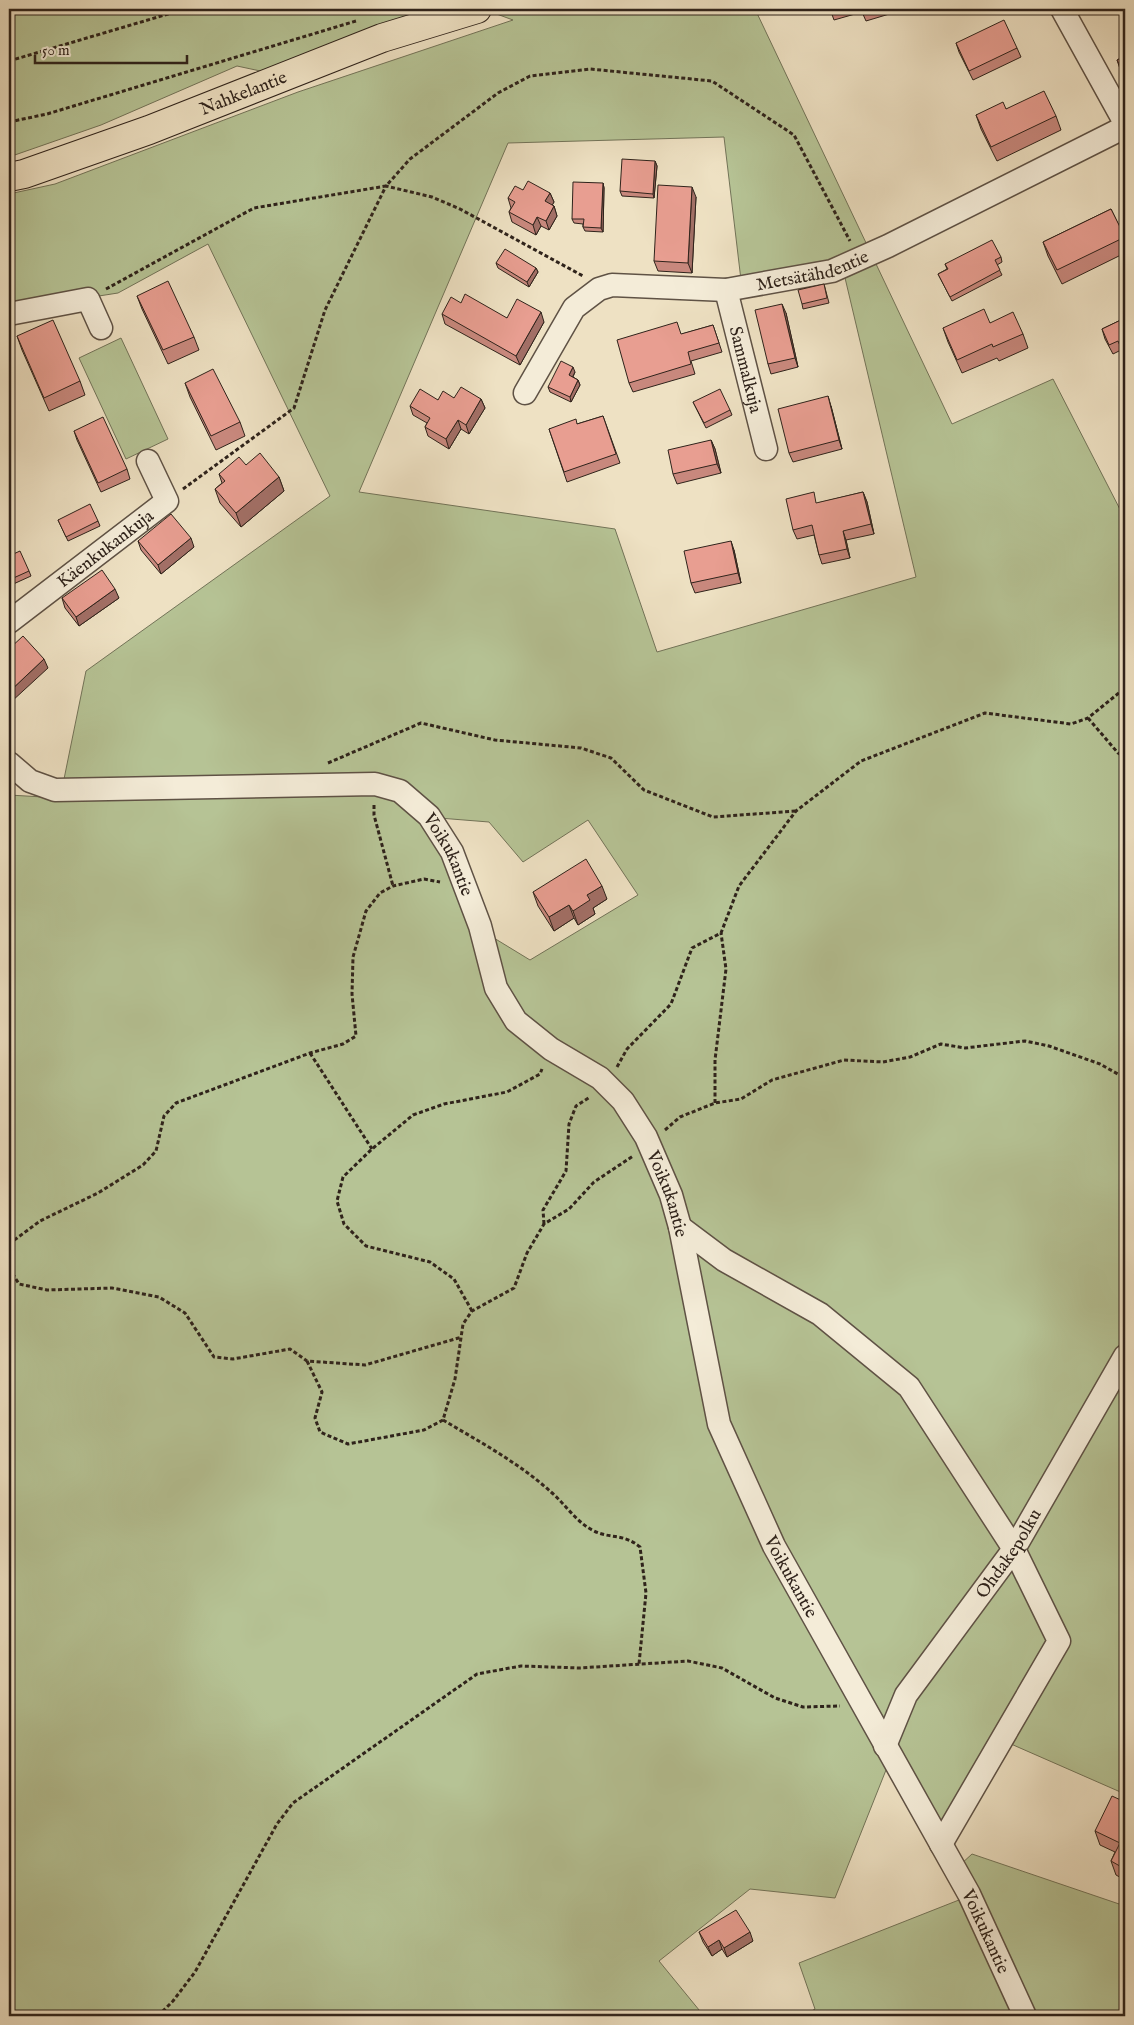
<svg xmlns="http://www.w3.org/2000/svg" width="1134" height="2025" viewBox="0 0 1134 2025" font-family="'IM FELL English',serif">
	<style>
		.green { fill: #b6c395; stroke: #727358; fill-rule: evenodd }
		.lines { fill: none; stroke-linecap: round; stroke-linejoin: round }
		.minor-casing { stroke: #5f5245; stroke-width: 25 }
		.major-casing { stroke: #2f231b; stroke-width: 30 }
		.path { stroke: #2f231b; stroke-width: 3; stroke-dasharray: 4 2.5; stroke-linecap: butt }
		.minor { stroke: #f4ecd8; stroke-width: 22 }
		.major { stroke: #eee1c3; stroke-width: 28 }
		.wall { fill: #c8887d; stroke: #2f231b }
		.shaded-wall { fill: #a26f66; stroke: #2f231b }
		.building { fill: #e89e91; stroke: #2f231b }
		.labels { text-anchor: middle; stroke-width: 4; stroke-linejoin: round; paint-order: stroke }
		.street-label { font-size: 18px; fill: #2f231b; stroke: #f4ecd8 }
	</style>
	<rect width="100%" height="100%" fill="#eee1c3"/>
	<filter id="stains"><feTurbulence type="fractalNoise" baseFrequency=".004" numOctaves="4"/><feColorMatrix values="0 0 0 0 .2 0 0 0 0 .09 0 0 0 0 .02 0 0 0 .5 -.17"/></filter>
	<radialGradient id="worn" r=".72"><stop offset=".6" stop-color="#630" stop-opacity="0"/><stop offset="1" stop-color="#630" stop-opacity=".3"/></radialGradient>
	<!-- green -->
	<g class="green">
		<polygon points="9,9 445,9 265,72 237,66 101,125 9,157"/>
		<path d="M483,9H755L952,424L1053,379L1125,519V1794L995,1737L939,1826L780,1544L726,1422L652,1134L521,1017L501,987L489,935L530,960L638,895L588,820L523,862L489,822L439,818L407,786L63,784L86,671L330,496L208,244L118,293L9,310V194L55,184L298,92L513,20ZM724,137L741,280L841,261L916,577L657,652L615,529L359,492L508,143Z"/>
		<polygon points="121,338 168,439 126,459 79,358"/>
		<polygon points="371,789 398,797 424,820 446,856 490,992 618,1103 665,1199 712,1427 888,1765 835,1898 750,1889 659,1961 704,2016 9,2016 9,795 60,798"/>
		<polygon points="972,1854 1125,1906 1125,2016 1035,2016 961,1864"/>
		<polygon points="964,1898 1021,2016 803,2016 815,2009 799,1963"/>
	</g>
	<g class="lines">
		<defs>
			<g id="minor">
				<polyline points="1062,9 1125,123"/>
				<path id="s1" d="M726,290L766,449"/>
				<polyline points="9,314 88,299 101,328"/>
				<path id="s2" d="M525,393L574,308L599,289L612,285L726,290L832,271L888,246L1125,127"/>
				<path id="s3" d="M9,622L167,501L148,461"/>
				<path id="s4" d="M9,763L30,781L55,790L375,784L400,791L429,816L452,852L480,926L496,988L516,1021L551,1049L600,1078L623,1101L646,1137L671,1195L680,1227L719,1424L774,1546L969,1894L1025,2016"/>
				<polyline points="680,1227 724,1260 820,1314 909,1387 1014,1549 1059,1641 941,1844"/>
				<path id="s5" d="M885,1746L906,1695L1014,1549L1125,1356"/>
			</g>
			<g id="major">
				<path id="s6" d="M9,177L24,174L149,130L382,38L477,9"/>
			</g>
		</defs>
		<!-- minor casing -->
		<use href="#minor" class="minor-casing"/>
		<!-- major casing -->
		<use href="#major" class="major-casing"/>
		<!-- path -->
		<g class="path">
			<polyline points="9,61 185,9"/>
			<polyline points="9,122 47,114 356,21"/>
			<polyline points="106,289 254,208 386,186 410,159 498,93 530,76 590,69 712,81 794,135 850,241"/>
			<polyline points="183,489 294,408 325,310 386,186 432,197 460,209 583,276"/>
			<polyline points="1088,718 1118,753 1125,757"/>
			<polyline points="328,763 421,723 495,740 581,748 611,758 644,790 713,817 796,811"/>
			<polyline points="374,805 374,815 393,886"/>
			<polyline points="310,1053 372,1149"/>
			<polyline points="617,1067 627,1049 671,1004 692,948 721,933 739,886 796,811 861,761 985,713 1071,724 1088,718 1125,688"/>
			<polyline points="715,1103 715,1060 726,969 721,933"/>
			<polyline points="665,1130 680,1117 715,1103 741,1099 772,1080 844,1060 883,1062 910,1057 941,1044 965,1048 1025,1041 1049,1046 1100,1064 1125,1078"/>
			<polyline points="544,1224 543,1210 566,1171 569,1124 576,1106 590,1097"/>
			<polyline points="9,1244 40,1221 98,1193 143,1165 156,1151 164,1116 176,1103 310,1053 343,1044 356,1036 352,994 353,957 366,911 380,893 393,886 424,879 440,882"/>
			<polyline points="9,1268 19,1284 47,1290 112,1288 159,1297 185,1313 214,1357 233,1359 290,1349 307,1361 365,1365 462,1337"/>
			<polyline points="472,1311 454,1279 430,1262 366,1246 344,1224 337,1201 343,1177 372,1149 413,1115 444,1104 507,1092 540,1074 542,1069"/>
			<polyline points="307,1361 322,1392 315,1418 320,1432 348,1444 424,1430 443,1420 455,1379 463,1324 472,1311 514,1288 527,1253 544,1224 569,1209 594,1182 633,1156"/>
			<path d="M443,1420C480,1442 519,1463 551,1492C566,1505 576,1522 594,1531C610,1539 623,1533 640,1547L646,1593L639,1664"/>
			<polyline points="158,2016 173,2001 195,1972 277,1824 293,1803 477,1674 521,1666 580,1668 688,1661 722,1668 775,1698 803,1707 840,1706"/>
		</g>
		<!-- minor -->
		<use href="#minor" class="minor"/>
		<!-- major -->
		<use href="#major" class="major"/>
	</g>
	<!-- wall -->
	<g class="wall">
		<polygon points="830,9 906,9 866,21 862,12 834,20"/>
		<polygon points="956,43 1017,48 1021,57 973,80 959,52"/>
		<polygon points="1125,56 1125,79 1120,69 1117,60"/>
		<polygon points="1006,109 1056,116 1061,130 997,161 981,129 976,115"/>
		<polygon points="655,161 657,166 654,198 622,196 620,191"/>
		<polygon points="603,183 604,188 603,232 585,231 583,227 583,224 574,223 572,219"/>
		<polygon points="523,190 550,193 554,202 552,205 554,206 557,216 549,230 541,226 536,235 512,222 509,212 511,208 508,198"/>
		<polygon points="696,197 692,273 658,271 654,261"/>
		<polygon points="1111,209 1125,238 1125,253 1062,284 1048,256 1043,242"/>
		<polygon points="1001,257 1002,262 997,265 1002,275 952,301 938,274 947,269 945,264"/>
		<polygon points="496,263 536,268 538,272 529,287 498,268"/>
		<polygon points="824,284 829,303 803,309 802,304"/>
		<polygon points="137,296 194,337 199,350 168,364 142,309"/>
		<polygon points="786,313 798,367 771,374 768,364"/>
		<polygon points="442,314 507,318 544,322 520,365 445,324"/>
		<polygon points="1125,318 1125,359 1121,350 1113,354 1105,339 1102,329"/>
		<polygon points="990,323 1023,334 1028,348 999,361 997,358 962,373 948,342 943,328"/>
		<polygon points="713,325 722,352 691,361 695,374 633,392 629,383 682,334"/>
		<polygon points="17,336 80,381 85,395 49,411 22,350"/>
		<polygon points="575,372 573,377 578,380 580,385 571,402 550,392 548,387"/>
		<polygon points="185,383 240,422 245,436 216,450 190,397"/>
		<polygon points="454,398 481,399 485,408 469,434 461,429 449,449 428,436 425,427 427,423 413,415 410,406 438,400"/>
		<polygon points="693,402 730,410 732,415 706,428"/>
		<polygon points="831,406 842,449 793,462 789,453"/>
		<polygon points="603,416 620,463 567,482 549,429 577,424"/>
		<polygon points="74,431 127,469 130,479 101,492 77,440"/>
		<polygon points="711,440 715,449 721,473 677,484 673,474"/>
		<polygon points="246,465 279,477 284,491 241,527 220,503 215,489 222,483 219,474"/>
		<polygon points="863,492 867,502 874,534 846,540 850,558 822,564 819,555 814,535 797,539 793,530 818,503"/>
		<polygon points="58,520 98,521 100,526 68,541"/>
		<polygon points="138,541 194,547 161,574 141,550"/>
		<polygon points="734,550 741,583 695,593 691,583"/>
		<polygon points="9,556 29,571 31,576 9,586"/>
		<polygon points="62,598 119,598 79,626 65,608"/>
		<polygon points="533,892 607,899 593,908 595,914 578,925 574,918 554,931 538,906"/>
		<polygon points="1125,1802 1125,1880 1116,1875 1111,1861 1115,1852 1100,1845 1095,1831"/>
		<polygon points="699,1932 753,1941 727,1957 722,1949 712,1956 703,1942"/>
	</g>
	<!-- shaded-wall -->
	<g class="shaded-wall">
		<polygon points="655,161 657,166 654,198 653,194"/>
		<polygon points="603,183 604,188 603,232 601,228"/>
		<polygon points="692,187 696,197 692,273 688,263"/>
		<polygon points="550,193 554,202 549,211 545,201"/>
		<polygon points="554,206 557,216 549,230 546,221"/>
		<polygon points="537,217 541,226 536,235 533,225"/>
		<polygon points="536,268 538,272 529,287 527,282"/>
		<polygon points="782,304 786,313 798,367 795,358"/>
		<polygon points="541,312 544,322 520,365 516,356"/>
		<polygon points="573,367 575,372 571,380 569,375"/>
		<polygon points="578,380 580,385 571,402 570,397"/>
		<polygon points="828,396 831,406 842,449 839,440"/>
		<polygon points="481,399 485,408 469,434 466,425"/>
		<polygon points="458,420 461,429 449,449 446,439"/>
		<polygon points="711,440 715,449 721,473 717,464"/>
		<polygon points="279,477 284,491 241,527 236,513"/>
		<polygon points="863,492 867,502 874,534 871,524"/>
		<polygon points="843,531 846,540 850,558 847,549"/>
		<polygon points="191,538 194,547 161,574 158,565"/>
		<polygon points="731,541 734,550 741,583 738,573"/>
		<polygon points="115,589 119,598 79,626 76,617"/>
		<polygon points="44,659 48,668 11,702 9,694 9,692"/>
		<polygon points="602,886 607,899 593,908 595,914 578,925 573,911 587,895"/>
		<polygon points="569,905 574,918 554,931 549,917"/>
		<polygon points="750,1932 753,1941 727,1957 724,1948"/>
		<polygon points="719,1940 722,1949 712,1956 708,1947"/>
	</g>
	<!-- building -->
	<g class="building">
		<polygon points="1004,20 1017,48 969,71 956,43"/>
		<polygon points="1125,56 1125,76 1117,60"/>
		<polygon points="1044,91 1056,116 991,147 976,115 1003,102 1006,109"/>
		<polygon points="622,159 655,161 653,194 620,191"/>
		<polygon points="528,181 550,193 545,201 554,206 546,221 537,217 533,225 509,212 515,202 508,198 515,186 523,190"/>
		<polygon points="573,182 603,183 601,228 583,227 584,219 572,219"/>
		<polygon points="658,185 692,187 688,263 654,261"/>
		<polygon points="1111,209 1125,237 1057,270 1043,242"/>
		<polygon points="992,240 1001,257 995,260 1000,270 950,297 938,274 948,269 945,264"/>
		<polygon points="505,249 536,268 527,282 496,263"/>
		<polygon points="168,281 194,337 163,350 137,296"/>
		<polygon points="824,284 827,298 802,304 798,290"/>
		<polygon points="465,294 507,318 517,299 541,312 516,356 442,314 451,297 461,303"/>
		<polygon points="782,304 795,358 768,364 755,310"/>
		<polygon points="984,309 990,323 1013,312 1023,334 993,347 992,344 957,360 943,328"/>
		<polygon points="1125,318 1125,355 1124,355 1118,341 1109,345 1102,329"/>
		<polygon points="53,320 80,381 44,398 17,336"/>
		<polygon points="677,322 681,334 713,325 719,343 688,352 691,364 629,383 617,340"/>
		<polygon points="561,361 573,367 569,375 578,380 570,397 548,387"/>
		<polygon points="213,369 240,422 211,436 185,383"/>
		<polygon points="461,387 481,399 466,425 458,420 446,439 425,427 430,418 410,406 420,389 438,400 443,391 454,398"/>
		<polygon points="720,389 730,410 704,423 693,402"/>
		<polygon points="828,396 839,440 789,453 778,409"/>
		<polygon points="603,416 616,454 564,472 549,429 576,419 577,424"/>
		<polygon points="103,417 127,469 98,483 74,431"/>
		<polygon points="1125,427 1125,437 1121,429"/>
		<polygon points="711,440 717,464 673,474 668,450"/>
		<polygon points="260,453 279,477 236,513 215,489 225,481 219,474 239,457 246,465"/>
		<polygon points="814,492 816,503 863,492 871,524 843,531 847,549 819,555 812,525 793,530 786,499"/>
		<polygon points="90,504 98,521 66,537 58,520"/>
		<polygon points="171,514 191,538 158,565 138,541"/>
		<polygon points="731,541 738,573 691,583 684,551"/>
		<polygon points="20,551 29,571 9,580 9,556"/>
		<polygon points="102,570 115,589 76,617 62,598"/>
		<polygon points="23,636 44,659 9,692 9,649"/>
		<polygon points="586,859 602,886 587,895 590,900 573,911 569,905 549,917 533,892"/>
		<polygon points="1112,1796 1125,1802 1125,1869 1111,1861 1120,1843 1095,1831"/>
		<polygon points="736,1910 750,1932 724,1948 719,1940 708,1947 699,1932"/>
	</g>
	<g class="labels">
		<!-- street labels -->
		<g class="street-label">
			<text dy="6" stroke="none"><textPath href="#s6" startOffset="249">Nahkelantie</textPath></text>
			<text dy="6" stroke="none"><textPath href="#s2" startOffset="346">Metsätähdentie</textPath></text>
			<text dy="6" stroke="none"><textPath href="#s1" startOffset="82">Sammalkuja</textPath></text>
			<text dy="6" stroke="none"><textPath href="#s3" startOffset="121">Käenkukankuja</textPath></text>
			<text dy="6" stroke="none"><textPath href="#s4" startOffset="482">Voikukantie</textPath></text>
			<text dy="6" stroke="none"><textPath href="#s4" startOffset="901">Voikukantie</textPath></text>
			<text dy="6" stroke="none"><textPath href="#s5" startOffset="230">Ohdakepolku</textPath></text>
			<text dy="6" stroke="none"><textPath href="#s4" startOffset="1306">Voikukantie</textPath></text>
			<text dy="6" stroke="none"><textPath href="#s4" startOffset="1711">Voikukantie</textPath></text>
		</g>
	</g>
	<!-- margin -->
	<rect width="1134" height="2025" fill="none" stroke="#eee1c3" stroke-width="30"/>
	<rect x="10" y="10" width="1114" height="2005" fill="none" stroke="#2f231b" stroke-width="2.5"/>
	<rect x="15" y="15" width="1104" height="1995" fill="none" stroke="#2f231b"/>
	<!-- scale -->
	<path d="M35 55v8h152v-8" fill="none" stroke="#2f231b" stroke-width="2.5"/>
	<text x="42" y="55" font-size="15" fill="#2f231b" stroke="#f4ecd8" stroke-width="4" paint-order="stroke">50 m</text>
	<rect width="100%" height="100%" filter="url(#stains)"/>
	<rect width="100%" height="100%" fill="url(#worn)"/>
</svg>
